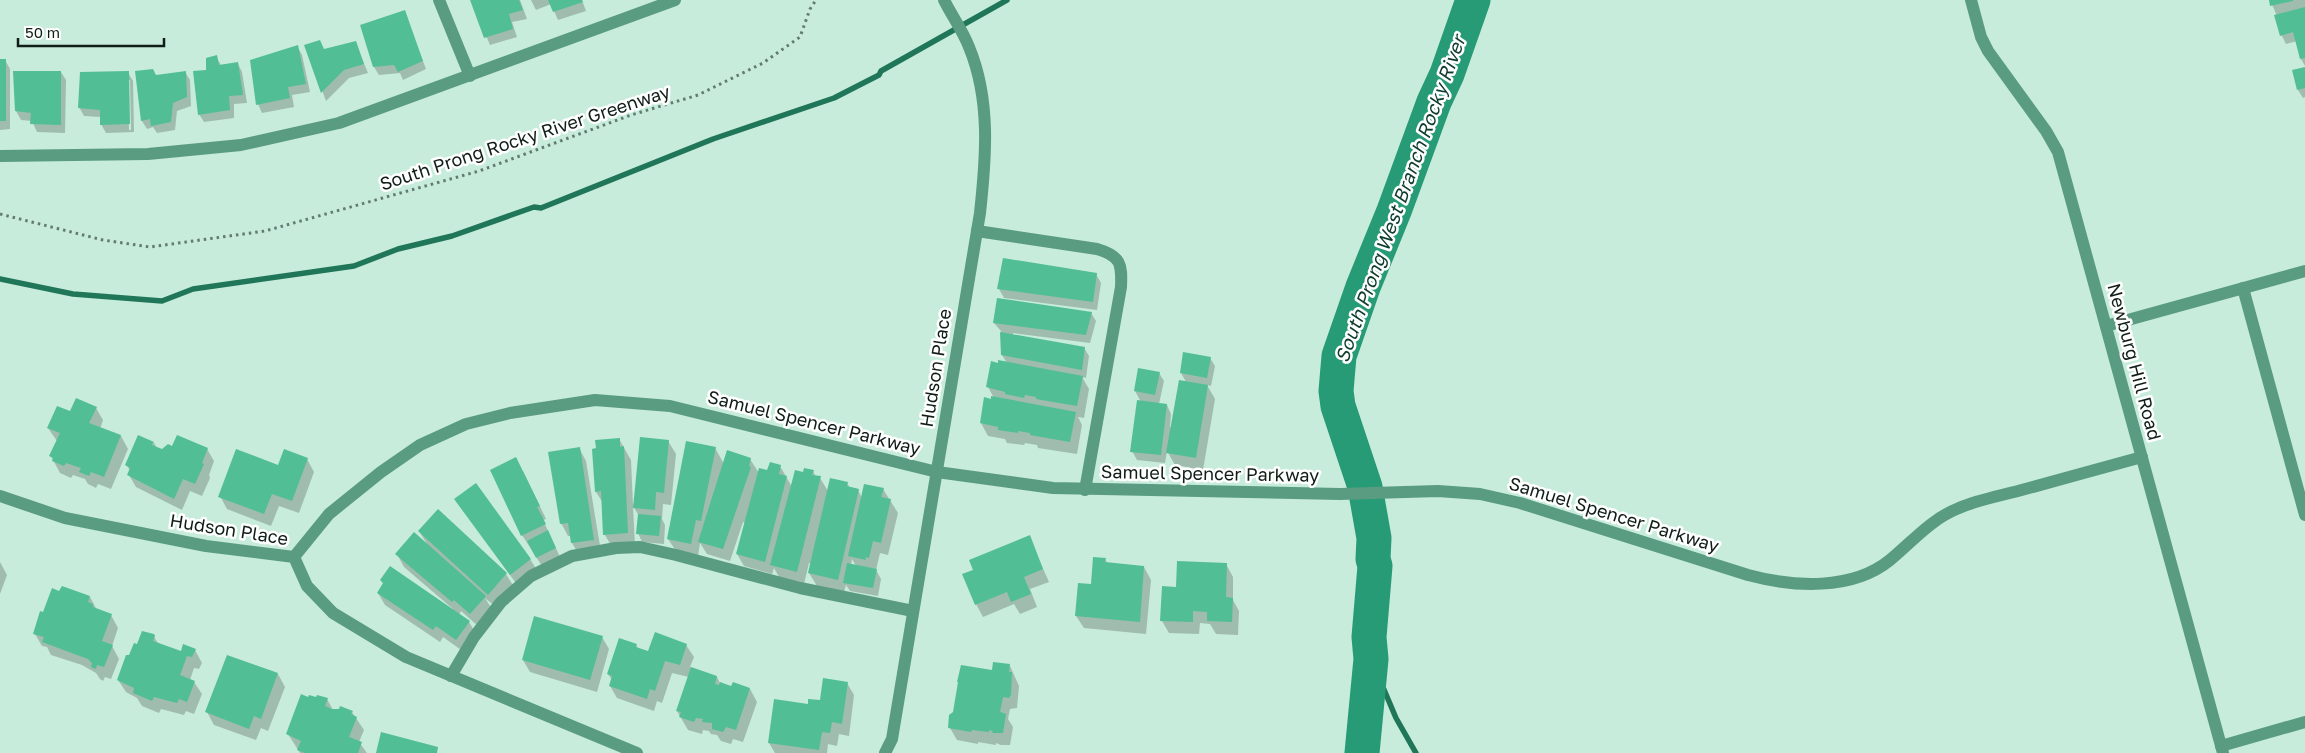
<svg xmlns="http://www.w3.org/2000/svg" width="2305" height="753" viewBox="0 0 2305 753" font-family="'Golos Text',sans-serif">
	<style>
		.shadow { fill: #0003; fill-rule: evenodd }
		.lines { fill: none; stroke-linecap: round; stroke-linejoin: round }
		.stream { stroke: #207659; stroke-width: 5.5 }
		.river { stroke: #279b75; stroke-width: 35 }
		.building { fill: #51be95 }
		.path { stroke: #637b70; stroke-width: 3; stroke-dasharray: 2.5 4; stroke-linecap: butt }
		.minor { stroke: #5a9c81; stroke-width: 12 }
		.labels { text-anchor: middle; stroke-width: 5; stroke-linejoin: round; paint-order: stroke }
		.street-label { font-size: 18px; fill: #101e18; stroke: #fff }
		.water-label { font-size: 19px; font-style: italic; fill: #0e3d2d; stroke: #fff }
	</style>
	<rect width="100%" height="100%" fill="#c7ecdb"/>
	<!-- shadow -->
	<g class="shadow">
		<polygon points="471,0 520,0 527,19 512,22 517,37 490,45"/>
		<polygon points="531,0 582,0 586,11 558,20 551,4 536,10"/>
		<polygon points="2270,0 2305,0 2305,66 2301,59 2297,41 2286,44 2282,36 2277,16"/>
		<polygon points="404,12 426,69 403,80 400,73 379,75 374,67"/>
		<polygon points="355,42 368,73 349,78 326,101 306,46 324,50"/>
		<polygon points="297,46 302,55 310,92 292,95 294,107 262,113 258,104"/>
		<polygon points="216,57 221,65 238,64 242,72 247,103 234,104 234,118 204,122 199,114 207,71"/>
		<polygon points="0,60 5,60 10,69 10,129 0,130"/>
		<polygon points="2305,68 2305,97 2303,98 2298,90 2294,71"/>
		<polygon points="14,72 61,72 66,80 65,133 37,132 32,121 21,120 16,111"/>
		<polygon points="185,72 190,80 191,106 177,111 175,130 157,133 153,127 147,129 142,121 156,77"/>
		<path d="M128,73L133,81L134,132L106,133L101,124V117L84,116L79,107ZM128,80H130L131,130H129Z"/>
		<polygon points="1096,274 1101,283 1097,310 1004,298 999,289"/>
		<polygon points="1091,313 1096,321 1090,343 1013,333 1013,335 1084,348 1089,356 1086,378 1082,377 1089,389 1084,418 1078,417 1082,425 1077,454 1038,448 1037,445 1025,443 1024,445 1007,443 1005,439 988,436 981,423 994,398 988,387 999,364 1007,363 1002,355 1001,331 994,323"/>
		<polygon points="1210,358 1215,366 1211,386 1207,385 1215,399 1203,470 1175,465 1167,451 1165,463 1137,460 1132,451 1141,402 1135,391 1159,373 1164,381 1159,404 1167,405 1171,414 1170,427 1172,427 1186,382 1181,373"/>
		<polygon points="96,408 103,420 100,429 121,436 128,449 111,489 98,484 96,488 88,484 85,479 73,475 71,478 60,473 51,456 57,441 48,428 71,413"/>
		<polygon points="619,439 631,460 633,505 668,441 676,454 671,505 663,504 662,519 665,525 664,544 642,542 638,533 639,516 633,506 635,546 612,547 605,535 603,503 596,492"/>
		<polygon points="154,443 157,448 163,451 207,449 214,461 209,475 210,478 202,496 190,491 182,510 136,487 129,475 130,471 127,465"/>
		<polygon points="579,448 586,461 601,552 580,556 572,543 571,536 568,536 561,523"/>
		<path d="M715,448L724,464L750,459L759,473L780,466L792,487L804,474L813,471L816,477L820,478L828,491L847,483L850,488L858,490L862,498L883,489L898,513L888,555L880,553L876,570L881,579L878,596L850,591L846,585L844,592L817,586L809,573L811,564L809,563L804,584L779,577L774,568L772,574L744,566L737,554L745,523L743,522L730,561L707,554L700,543L698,556L676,551L668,539ZM852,559L856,566L851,565Z"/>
		<polygon points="307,459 314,472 299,513 279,506 271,526 227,509 220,496 279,467"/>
		<polygon points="523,471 546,519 543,520 560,557 542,566 522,535"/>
		<polygon points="455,499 530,559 538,572 518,586"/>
		<polygon points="438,511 506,574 514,587 496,607 485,598 492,609 478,626 461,611 459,615 469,622 476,634 464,652 443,637 440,642 385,605 378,593 452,610 453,609 404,567 397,554 427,544 419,531"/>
		<polygon points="1029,537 1049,582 1030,589 1037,607 1020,614 1014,604 983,617 976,604 975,571"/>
		<polygon points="1105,559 1108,564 1144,567 1151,580 1146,634 1084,628 1076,616"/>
		<polygon points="0,562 7,575 0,594"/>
		<polygon points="1226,564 1233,577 1233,600 1239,611 1238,635 1216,634 1210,624 1200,623 1199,634 1169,633 1162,621 1178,588"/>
		<polygon points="63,587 90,597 97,610 111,615 118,628 112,646 119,659 111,679 105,677 103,681 100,679 96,673 82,665 51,655 47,647 42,646 35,634 44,614"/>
		<polygon points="153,635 159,645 182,652 195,650 202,663 199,669 194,668 190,680 194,682 202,694 194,714 186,711 184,715 161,709 159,713 142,706 137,698 126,692 118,680 137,646"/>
		<polygon points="602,637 609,649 597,692 530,672 523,660"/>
		<polygon points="636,645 639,650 649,653 686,645 694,657 690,667 717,677 720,683 732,687 750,689 757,702 743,742 733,739 731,744 721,741 717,735 711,734 709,731 703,730 702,734 688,730 677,711 689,677 672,673 662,703 657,701 654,711 617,698 610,686 612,680 608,674"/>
		<polygon points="962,666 993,671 1010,666 1019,686 1017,708 1010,709 1008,719 1013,727 1010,745 1001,745 996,743 996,745 978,742 978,744 957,740 950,728 954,713"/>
		<polygon points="278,674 285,687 268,731 261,728 256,740 214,725 207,712"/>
		<polygon points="847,683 854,695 849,736 839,734 837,746 828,744 827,753 775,753 769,743 809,706 821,702"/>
		<polygon points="309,698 327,699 333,710 352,712 364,730 359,742 367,753 300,753 288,734"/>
	</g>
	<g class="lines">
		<!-- stream -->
		<g class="stream">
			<polyline points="0,279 73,294 162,301 193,289 354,266 398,249 452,236 534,207 541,208 713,139 834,98 879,75 881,71 1007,0"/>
			<polyline points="1371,659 1396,718 1416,753"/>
		</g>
		<!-- river -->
		<polyline class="river" points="1362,753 1371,659 1369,637 1375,566 1373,559 1374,538 1365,487 1338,406 1336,391 1339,356 1363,287 1394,211 1434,102 1447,74 1473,0"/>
	</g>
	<!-- building -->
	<g class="building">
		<polygon points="470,0 519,0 523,10 509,14 513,29 484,38"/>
		<polygon points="548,0 582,0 583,2 553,12"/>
		<polygon points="2269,0 2293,0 2293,1 2270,6"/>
		<polygon points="2305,7 2305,58 2300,59 2293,32 2280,36 2274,15"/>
		<polygon points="405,10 423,61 398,72 394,65 373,67 360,25"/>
		<polygon points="320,40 324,49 356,41 364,64 344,70 321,93 304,45"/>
		<polygon points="298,45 306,84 288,87 290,98 256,105 250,60"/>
		<polygon points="217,55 219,65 238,62 243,95 229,96 230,110 198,115 193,71 206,70 206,58"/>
		<rect x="0" y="59" width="6" height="62"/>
		<polygon points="2305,67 2305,88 2297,90 2292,70"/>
		<polygon points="153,69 156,75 186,71 187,97 173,103 171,122 151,126 150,119 141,121 135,71"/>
		<polygon points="13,71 61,71 61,125 30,124 31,113 15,111"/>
		<polygon points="129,71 130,124 100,125 100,110 78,108 80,72"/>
		<polygon points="1003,258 1097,273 1093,302 997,289"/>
		<polygon points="997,298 1092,312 1086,335 993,323"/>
		<polygon points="1000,332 1085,347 1082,370 1001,355"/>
		<polygon points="1183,352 1211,357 1207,378 1180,373"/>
		<polygon points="998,360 1083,376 1077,406 1036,399 1036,397 1025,395 1024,398 1005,394 1005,392 986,387 991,361 998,363"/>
		<polygon points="1138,368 1160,372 1155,395 1134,391"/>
		<polygon points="1179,380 1208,385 1196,458 1166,453"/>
		<polygon points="991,396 1076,412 1070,442 1030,435 1030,433 1018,431 1018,433 998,430 998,427 980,423 984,397 991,399"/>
		<polygon points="76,398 97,407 89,423 121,435 104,477 91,472 89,476 79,472 81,468 66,463 64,466 52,461 53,458 49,456 60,433 47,428 57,406 70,411"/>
		<polygon points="1137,400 1167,404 1161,455 1130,452"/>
		<polygon points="138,435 154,442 152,445 162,449 168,444 172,446 177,435 208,448 202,463 204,464 195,484 183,479 174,499 127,475 130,468 125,465"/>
		<polygon points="640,437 669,440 664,493 656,492 655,510 633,508"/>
		<polygon points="620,438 620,447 624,446 628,533 603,535 601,491 595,492 592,449 596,448 595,440"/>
		<polygon points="686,441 716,447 701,521 696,520 691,544 667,539"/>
		<polygon points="580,447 594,540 571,543 568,523 560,524 548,452"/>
		<polygon points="236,449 278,465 284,449 308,458 292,501 272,494 264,514 218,497"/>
		<polygon points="727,450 751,458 749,466 751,467 723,549 698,542"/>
		<polygon points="516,457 540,506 537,507 546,524 521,536 490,470"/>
		<polygon points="770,462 781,465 779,474 787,476 765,562 736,554 759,468 767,470"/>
		<polygon points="804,468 814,470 812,475 821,476 797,572 770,565 795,470 803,472"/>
		<polygon points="830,478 848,482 847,486 859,489 838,580 808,573"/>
		<polygon points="476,483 531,559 510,575 454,499"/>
		<polygon points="864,484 884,488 881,497 891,499 881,543 873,541 869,558 865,557 866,560 848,556"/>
		<polygon points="438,509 507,573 488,595 418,531"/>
		<polygon points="638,514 661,516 659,536 636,534"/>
		<polygon points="548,530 556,548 536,558 527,541"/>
		<polygon points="414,532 486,596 470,614 454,600 452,602 395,554"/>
		<polygon points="1030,535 1043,569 1024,577 1031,594 1011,602 1007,592 975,605 962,574 973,570 969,560"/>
		<polygon points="1093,557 1106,558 1105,562 1144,566 1140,622 1075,616 1078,583 1091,584"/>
		<polygon points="1177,561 1227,563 1226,597 1233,598 1232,622 1207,621 1207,612 1193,611 1193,622 1160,621 1162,586 1176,587"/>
		<polygon points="847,563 877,569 873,588 843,583"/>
		<polygon points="390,566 470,621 456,640 436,626 433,630 377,593 383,583 380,580"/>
		<polygon points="62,586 90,596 88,602 93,604 93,607 112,614 102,641 113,645 104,667 97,665 96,669 91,667 92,663 88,659 42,642 44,637 33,634 40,611 43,612 52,588 59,591"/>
		<polygon points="534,616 603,636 590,680 522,660"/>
		<polygon points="142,631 154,634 155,636 153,641 181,651 183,644 196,649 192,657 187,656 180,675 195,681 187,702 179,699 177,703 154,697 152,701 133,693 134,688 117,680 126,655 129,655 134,643 137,644"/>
		<polygon points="655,632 687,644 680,665 665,661 655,691 650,689 647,699 609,686 612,676 607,674 619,638 637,644 636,647 648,651"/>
		<polygon points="227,655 278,673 261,719 254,716 249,729 205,712"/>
		<polygon points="993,662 1010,664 1009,672 1012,672 1011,695 1009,698 1003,697 1000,712 1006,714 1003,733 992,733 993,731 989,730 989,732 972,730 971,732 948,728 949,715 953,712 958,682 957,682 961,665 992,670"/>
		<polygon points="691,667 717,676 715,684 719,685 720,682 731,686 733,682 750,688 736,730 726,727 723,732 712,729 712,723 702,722 703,719 696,718 694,722 679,717 681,712 676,711"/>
		<polygon points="823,678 848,682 842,724 832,722 830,733 822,732 819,750 768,743 774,699 808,704 808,699 820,700"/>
		<polygon points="301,694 308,697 309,695 316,697 317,695 328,698 325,706 332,709 339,709 340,706 353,711 351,714 357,717 349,737 362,742 358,753 305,753 297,750 301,741 286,734"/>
		<polygon points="381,732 438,747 437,753 376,753"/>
	</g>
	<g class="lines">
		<!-- path -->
		<polyline class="path" points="0,214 103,240 150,247 265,231 479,171 631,115 698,95 763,63 800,37 810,9 816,0"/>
		<!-- minor -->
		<g class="minor">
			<polyline points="439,0 470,76"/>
			<polyline points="1971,0 1981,37 1988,51 2046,131 2058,152 2223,753"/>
			<polyline points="0,156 148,154 241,145 339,123 675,0"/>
			<path d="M977,231L1097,249C1121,256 1122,264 1121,287L1085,490"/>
			<polyline points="2243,288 2305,515"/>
			<polyline points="2106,326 2305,271"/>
			<polyline points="0,496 65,518 206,546 294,557 307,586 333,613 406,657 637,753"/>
			<path d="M294,557L329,514L381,472L420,445L466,424L510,413L595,400L670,406L937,472L1053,488L1340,494L1438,491L1480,494L1520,503L1748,575C1793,587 1852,591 1890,560C1913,541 1931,519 1959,508C1977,500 1999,496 2018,491C2059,480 2101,468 2142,457"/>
			<polyline points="451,676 474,637 501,602 531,576 572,556 616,548 640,547 676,555 800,588 913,611"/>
			<polyline points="2221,746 2305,722"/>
			<path d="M885,753L892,739L980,213C986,158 991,100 969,47C963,31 952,16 944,0"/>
		</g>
	</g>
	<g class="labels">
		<!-- street labels -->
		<g class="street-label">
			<text transform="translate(525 138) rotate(-18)" y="6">South Prong Rocky River Greenway</text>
			<text transform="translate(2134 362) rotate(75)" y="6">Newburg Hill Road</text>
			<text transform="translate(936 368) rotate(-81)" y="6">Hudson Place</text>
			<text transform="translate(814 423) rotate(14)" y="6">Samuel Spencer Parkway</text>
			<text transform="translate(1210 474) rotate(1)" y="6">Samuel Spencer Parkway</text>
			<text transform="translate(1614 515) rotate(17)" y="6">Samuel Spencer Parkway</text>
			<text transform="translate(229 530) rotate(9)" y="6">Hudson Place</text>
		</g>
		<!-- water labels -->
		<g class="water-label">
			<text transform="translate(1400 199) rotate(-70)" y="7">South Prong West Branch Rocky River</text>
		</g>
	</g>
	<!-- scale -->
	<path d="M18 38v8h146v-8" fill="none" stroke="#101e18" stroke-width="2.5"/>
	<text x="25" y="38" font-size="15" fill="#101e18" stroke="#ffffff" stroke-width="4" paint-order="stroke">50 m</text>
</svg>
